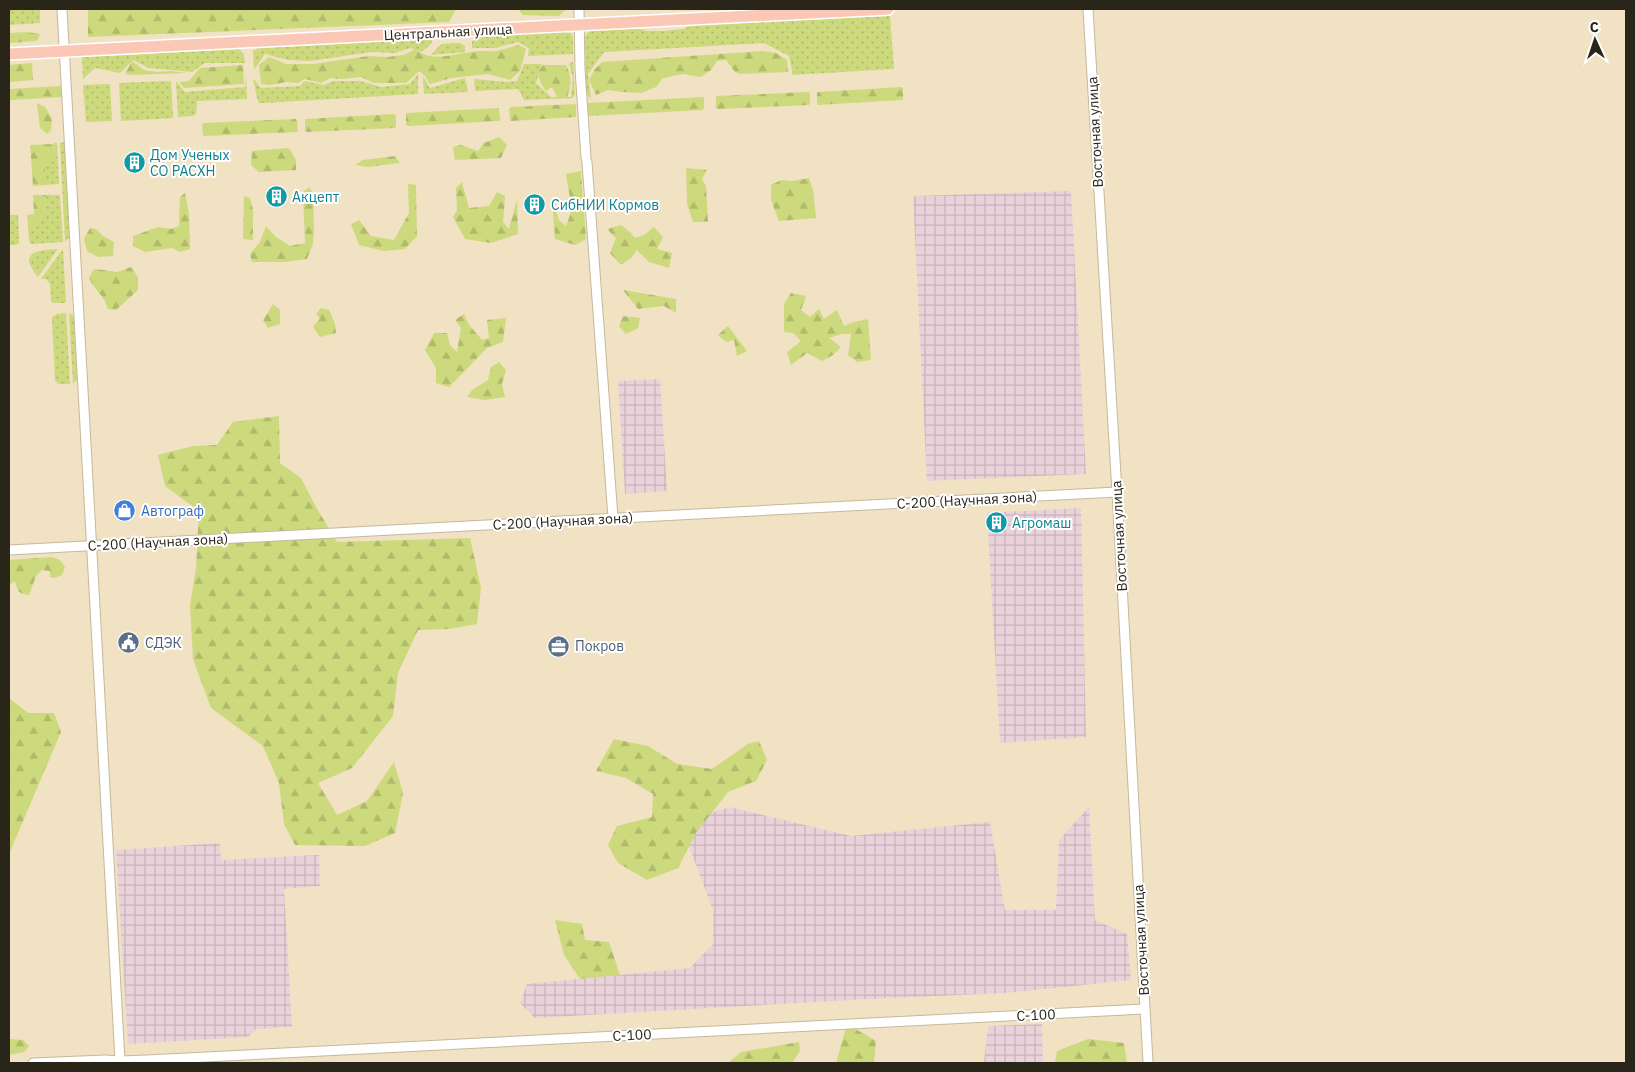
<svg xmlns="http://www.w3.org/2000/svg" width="1635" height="1072" viewBox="0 0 1635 1072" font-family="'IBM Plex Sans',sans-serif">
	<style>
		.industrial { fill: url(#industrial-grid) }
		.grass { fill: url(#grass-dots) }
		.forest { fill: url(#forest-firs) }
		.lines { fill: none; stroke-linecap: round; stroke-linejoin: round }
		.minor-casing { stroke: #c6b89b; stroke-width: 11 }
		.major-casing { stroke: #fff; stroke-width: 14 }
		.minor { stroke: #fff; stroke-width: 9 }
		.major { stroke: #fbc7b6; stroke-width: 11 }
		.labels { text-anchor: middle; stroke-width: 4; stroke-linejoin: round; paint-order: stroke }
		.street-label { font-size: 14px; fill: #2a2519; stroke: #fff }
		.culture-label { font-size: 14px; fill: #0d838f; stroke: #fff; text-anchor: start }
		.shop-label { font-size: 14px; fill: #366cbe; stroke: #fff; text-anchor: start }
		.service-label { font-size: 14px; fill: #4e5e75; stroke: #fff; text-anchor: start }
	</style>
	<defs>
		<pattern id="industrial-grid" width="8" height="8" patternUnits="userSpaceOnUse" patternTransform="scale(1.25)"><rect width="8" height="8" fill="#ead2db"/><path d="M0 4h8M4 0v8" fill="none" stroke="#c9b4bb"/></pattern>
		<pattern id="grass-dots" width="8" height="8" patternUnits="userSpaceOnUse" patternTransform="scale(1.25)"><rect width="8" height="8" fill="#cdd97d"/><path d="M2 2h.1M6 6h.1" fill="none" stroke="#b0ba6b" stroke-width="1.8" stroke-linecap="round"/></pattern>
		<pattern id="forest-firs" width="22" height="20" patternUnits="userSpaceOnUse" patternTransform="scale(1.25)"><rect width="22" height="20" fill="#cdd97d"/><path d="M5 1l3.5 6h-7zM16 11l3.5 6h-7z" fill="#b0ba6b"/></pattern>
	</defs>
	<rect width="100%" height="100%" fill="#f0e2c3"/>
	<!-- industrial -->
	<g class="industrial">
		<polygon points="1071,191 1086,474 927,481 913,196"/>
		<polygon points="660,379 667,491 625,494 618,381"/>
		<polygon points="1081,508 1086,737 1000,743 987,513"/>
		<polygon points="730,807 851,836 990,822 1005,910 1056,910 1059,840 1089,807 1095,920 1127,934 1131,980 1006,993 869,999 535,1018 520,1003 527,984 690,968 713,944 713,910 687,841 675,823"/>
		<polygon points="220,843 221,860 319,855 320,886 284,889 292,1027 256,1029 248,1037 128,1044 116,850"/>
		<polygon points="1042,1024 1043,1063 984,1063 988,1026"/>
	</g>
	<!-- grass -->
	<g class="grass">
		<polygon points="9,9 40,9 40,23 9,25"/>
		<polygon points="890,16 894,69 793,75 789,56 764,43 604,52 588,74 591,99 586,94 585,37 589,31 635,28 647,31 664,31 683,29 694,24"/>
		<polygon points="560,31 571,33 573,39 573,54 528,56 529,48 518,42 495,48 472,48 472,42 476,37"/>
		<polygon points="432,39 432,43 422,52 410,48 395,53 371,52 310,61 288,60 265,54 254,70 253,51 258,48"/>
		<polygon points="460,43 465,46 465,52 431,55 441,44"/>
		<polygon points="239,49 244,55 245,63 205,63 192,72 149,68 133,60 120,73 95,68 83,79 82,57"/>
		<polygon points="573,62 575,95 572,98 524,100 518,89 475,91 474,79 505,82 517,81 524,64 542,64 536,83 551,97 571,97 573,79 569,63"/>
		<polygon points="418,74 418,94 264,103 259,103 257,98 253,78 261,88 300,86 305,81 324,85 334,81 360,81 381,87 410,84"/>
		<polygon points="246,76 247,99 197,101 196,114 193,116 178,117 176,81 185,92 245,87"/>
		<polygon points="423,76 430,88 465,78 468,92 424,94"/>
		<polygon points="171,81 173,118 121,121 119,83"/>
		<polygon points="110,84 112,121 86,122 83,85"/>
		<polygon points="65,142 70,236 65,242 60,143"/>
		<polygon points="54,143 57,143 59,184 45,185 45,165 53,160 55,152"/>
		<path d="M46,195H60L63,242L31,244L29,241L28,224C44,226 46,207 46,195Z"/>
		<polygon points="9,212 10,215 18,215 19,240 19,243 16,245 9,245"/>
		<path d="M58,249L38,277C17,252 37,250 58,249Z"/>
		<polygon points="63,249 66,303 54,303 51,301 50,284 46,279 41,279"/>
		<polygon points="66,313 70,384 59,384 55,381 52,317 57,314"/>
		<polygon points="69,313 74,316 78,379 73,383"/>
	</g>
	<!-- forest -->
	<g class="forest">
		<polygon points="88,9 456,9 449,22 88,37"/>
		<polygon points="518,9 566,9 559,16 523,15"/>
		<polygon points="27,32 40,34 37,41 9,43 9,33"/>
		<path d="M519,45L526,49L520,71L510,80L488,74L451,78L430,84L425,76L419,71L406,83H374L361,77L342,79L331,78L321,83L305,79L298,83L286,82L270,85L261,84L259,65L269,57L286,64H313L369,56L387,57L404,55L415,49C432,63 451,54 472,52C480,50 488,52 496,51C503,50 511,47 519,45Z"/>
		<polygon points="763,51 776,53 787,60 788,72 741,74 735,72 726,60 717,61 711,70 701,77 683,74 663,78 656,87 641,93 622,92 608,90 596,95 589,80 595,69 602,62"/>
		<polygon points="132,61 144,70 157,72 172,71 186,73 133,75 125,74"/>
		<polygon points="32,63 33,80 9,82 9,65"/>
		<polygon points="243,65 244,84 184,88 179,82 189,81 200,68"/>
		<path d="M543,65H566C572,77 572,85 567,97L558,99L552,87L546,91L540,82L538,72Z"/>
		<polygon points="62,86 63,97 9,100 9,89"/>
		<polygon points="901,87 903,88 903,99 902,100 818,105 817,103 817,93 818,92"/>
		<polygon points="808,92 810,93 810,103 809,105 718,109 716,108 716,97 717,96"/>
		<polygon points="704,97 704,108 703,110 587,116 588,103"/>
		<polygon points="37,103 45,107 52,118 51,130 47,134 40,128"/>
		<polygon points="575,104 576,105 576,116 575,117 511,121 510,119 509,109 511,107"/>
		<polygon points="498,108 499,109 500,120 499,121 408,126 406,124 406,114 407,113"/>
		<polygon points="394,114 396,116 396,126 395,128 307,132 305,131 305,120 306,119"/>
		<polygon points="296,119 297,121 298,131 296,132 204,136 203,135 202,125 204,123"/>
		<polygon points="499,137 507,145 501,158 455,160 453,147 461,145 478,151 484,143"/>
		<polygon points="54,144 55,152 53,160 45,165 45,185 33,186 30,145"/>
		<polygon points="289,148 296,160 296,170 259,172 251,165 252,151"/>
		<polygon points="395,156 400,163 368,167 355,165 363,160"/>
		<polygon points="686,168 707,170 702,179 706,186 708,222 693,222 687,204"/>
		<polygon points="581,171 586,239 575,245 555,239 552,199 559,220 566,226 572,210 566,174"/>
		<polygon points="809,178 813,190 816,218 779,221 771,200 771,185 781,180 793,181"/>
		<polygon points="462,182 469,208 489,206 497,192 505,196 503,222 509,229 517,199 518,234 491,243 465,239 453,217 457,210 456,188"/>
		<polygon points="408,184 416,185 417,236 405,249 384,251 359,245 351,224 359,220 371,236 394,240 409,213"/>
		<polygon points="309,187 313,193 314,227 313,244 307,259 285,262 252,262 250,254 260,242 266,226 276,237 290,246 305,243 303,192"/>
		<polygon points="185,193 189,214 190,249 180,252 172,248 145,252 133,246 133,236 158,227 171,229 179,226 180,197"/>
		<path d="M33,195H46C46,207 44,226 28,224L27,215L34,214Z"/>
		<polygon points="244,196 250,198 253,210 253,240 243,239"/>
		<polygon points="621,225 630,232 635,238 644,235 654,227 663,237 657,249 672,253 669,268 649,262 637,250 631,258 621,265 610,253 616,238 607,229"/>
		<polygon points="90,228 96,229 103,236 114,242 113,256 98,257 87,251 84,239"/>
		<path d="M131,267L138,277V290L116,310L108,309C104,295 95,291 89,278L93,270L96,269L117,272Z"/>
		<polygon points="623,290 676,299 676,313 664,306 638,309"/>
		<polygon points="791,293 806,296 801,310 810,317 819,309 824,319 837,310 844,326 854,322 868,319 871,360 857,362 848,355 851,334 842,334 829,338 841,347 833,355 822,361 807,353 791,365 787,352 801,341 793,333 784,332 784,304"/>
		<polygon points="273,304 280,310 280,324 268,328 263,320"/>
		<polygon points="321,308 329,310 335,324 336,333 320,337 313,327 320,318 316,314"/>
		<path d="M464,314C468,326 475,331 482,340L489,338L487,320L506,318L503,342L487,348L449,387L436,383V368L425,350L434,333H447L450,345L457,352L461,328L455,320Z"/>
		<polygon points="623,316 640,318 638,328 626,334 619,326"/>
		<polygon points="728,326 747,351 737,356 734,340 726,342 718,335"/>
		<polygon points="499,362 506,370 502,384 505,397 485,400 467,397 472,390 488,380 491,367"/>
		<polygon points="279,416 280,463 301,478 316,507 337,542 470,538 481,588 477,624 449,629 418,630 398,673 393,716 352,768 318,783 337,815 367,801 394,762 403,793 395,833 365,846 295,845 284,824 279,783 263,746 211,708 193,659 190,605 196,568 199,511 165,486 158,455 193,446 217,445 233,422"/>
		<path d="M52,557L60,560L65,567L62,575L55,578L50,577V571L42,570L36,576L29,595C19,594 17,591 15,581L9,585V560Z"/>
		<polygon points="9,698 28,713 54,713 61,732 9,854"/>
		<polygon points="614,739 648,746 677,764 712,769 748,744 759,741 767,760 756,781 728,792 696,833 678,868 647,880 618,863 608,845 617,826 652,817 653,794 626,778 596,771"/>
		<polygon points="555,920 582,924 585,940 609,942 620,975 580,979 564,955"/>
		<polygon points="847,1024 876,1041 874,1063 836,1063"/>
		<polygon points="9,1039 23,1040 29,1046 24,1052 9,1055"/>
		<polygon points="1088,1039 1124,1043 1127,1063 1055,1063 1057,1051"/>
		<polygon points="799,1042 800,1051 792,1063 728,1063 741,1052"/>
	</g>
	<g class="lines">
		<defs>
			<g id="minor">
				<polyline points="62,9 120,1061"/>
				<polyline points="579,9 580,69 586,158"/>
				<polyline points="1088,9 1117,492 1148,1063"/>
				<polyline points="587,162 613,518"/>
				<polyline points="9,550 1117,492"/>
				<polyline points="33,1063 105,1060 120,1061 147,1060 1144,1009"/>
			</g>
			<polyline id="major" points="9,54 888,9"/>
		</defs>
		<!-- minor casing -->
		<use href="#minor" class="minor-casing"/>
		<!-- major casing -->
		<use href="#major" class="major-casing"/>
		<!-- minor -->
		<use href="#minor" class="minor"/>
		<!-- major -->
		<use href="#major" class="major"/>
	</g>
	<!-- icons -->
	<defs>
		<symbol id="building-disc" viewBox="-11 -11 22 22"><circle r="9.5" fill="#0f9aa8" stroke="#fff"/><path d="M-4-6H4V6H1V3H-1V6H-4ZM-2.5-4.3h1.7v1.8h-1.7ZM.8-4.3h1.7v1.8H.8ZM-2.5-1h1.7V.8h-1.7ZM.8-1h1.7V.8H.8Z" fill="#fff"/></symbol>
		<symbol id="shop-disc" viewBox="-11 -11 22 22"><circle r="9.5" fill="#3f7fe0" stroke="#fff"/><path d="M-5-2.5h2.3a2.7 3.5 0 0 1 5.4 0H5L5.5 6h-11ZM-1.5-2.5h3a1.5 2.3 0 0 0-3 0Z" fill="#fff"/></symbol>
		<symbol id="civic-disc" viewBox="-11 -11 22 22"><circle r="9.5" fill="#5c6f8a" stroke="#fff"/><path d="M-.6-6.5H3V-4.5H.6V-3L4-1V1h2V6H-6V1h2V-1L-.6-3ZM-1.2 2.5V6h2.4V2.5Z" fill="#fff"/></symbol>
		<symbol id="office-disc" viewBox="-11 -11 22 22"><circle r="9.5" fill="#5c6f8a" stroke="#fff"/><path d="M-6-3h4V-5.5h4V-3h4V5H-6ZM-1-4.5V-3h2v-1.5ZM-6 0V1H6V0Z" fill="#fff"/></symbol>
	</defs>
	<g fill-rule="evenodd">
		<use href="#building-disc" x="122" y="150" width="25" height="25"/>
		<use href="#building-disc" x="264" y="184" width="25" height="25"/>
		<use href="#building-disc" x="522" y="192" width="25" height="25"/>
		<use href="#shop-disc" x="112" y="498" width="25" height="25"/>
		<use href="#building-disc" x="984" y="510" width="25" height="25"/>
		<use href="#civic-disc" x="116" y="630" width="25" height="25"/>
		<use href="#office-disc" x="546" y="634" width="25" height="25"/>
	</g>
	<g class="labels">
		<!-- street labels -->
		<g class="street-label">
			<text transform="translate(448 32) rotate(-3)" y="5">Центральная улица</text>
			<text transform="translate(1095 132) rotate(-93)" y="5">Восточная улица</text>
			<text transform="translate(967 500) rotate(-3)" y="5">С-200 (Научная зона)</text>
			<text transform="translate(563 521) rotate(-3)" y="5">С-200 (Научная зона)</text>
			<text transform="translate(1119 536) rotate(-93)" y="5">Восточная улица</text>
			<text transform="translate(158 542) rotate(-3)" y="5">С-200 (Научная зона)</text>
			<text transform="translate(1141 940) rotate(-93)" y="5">Восточная улица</text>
			<text transform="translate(1036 1015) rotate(-3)" y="5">С-100</text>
			<text transform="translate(632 1035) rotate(-3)" y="5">С-100</text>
		</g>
		<!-- culture labels -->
		<g class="culture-label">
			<text x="150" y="160">Дом Ученых<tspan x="150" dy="16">СО РАСХН</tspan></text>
			<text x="292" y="202">Акцепт</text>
			<text x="551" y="210">СибНИИ Кормов</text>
			<text x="1012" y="528">Агромаш</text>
		</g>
		<!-- shop labels -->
		<g class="shop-label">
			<text x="141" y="516">Автограф</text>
		</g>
		<!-- service labels -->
		<g class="service-label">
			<text x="145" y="648">СДЭК</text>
			<text x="575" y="651">Покров</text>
		</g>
	</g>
	<!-- border -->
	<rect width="1635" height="1072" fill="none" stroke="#2a2519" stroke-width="20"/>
	<!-- north arrow -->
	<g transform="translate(1595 40) rotate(357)" stroke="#ffffff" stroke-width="4" paint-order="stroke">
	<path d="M0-4L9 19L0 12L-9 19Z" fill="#2a2519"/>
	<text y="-8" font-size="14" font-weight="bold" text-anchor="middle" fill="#2a2519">С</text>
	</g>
</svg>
